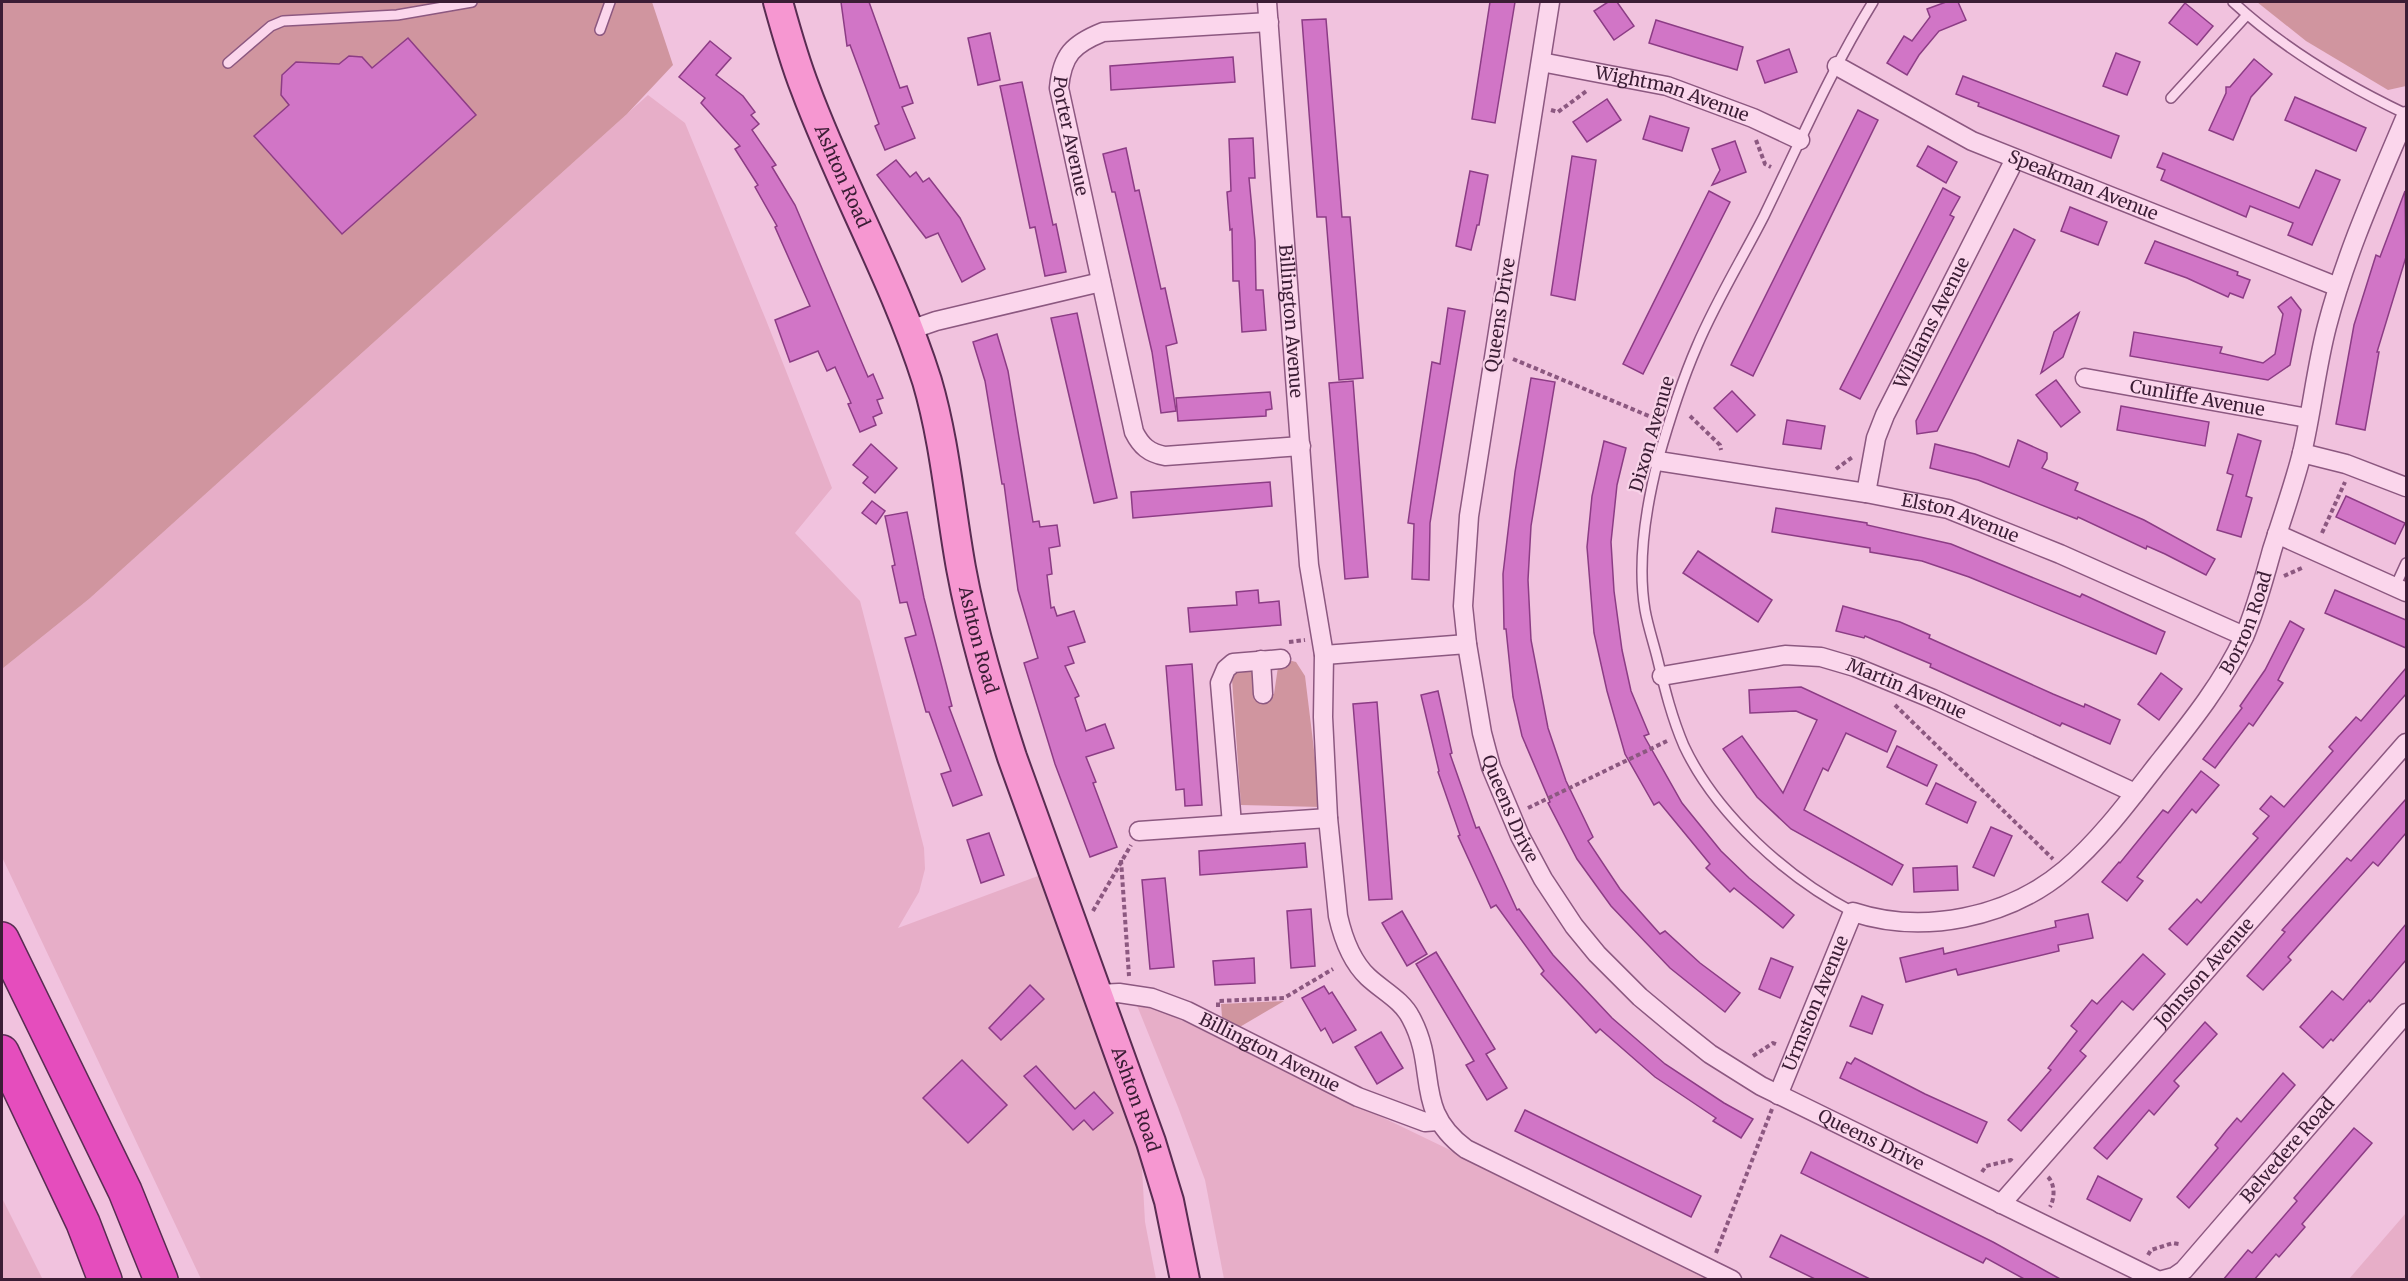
<svg xmlns="http://www.w3.org/2000/svg" width="2408" height="1281" viewBox="0 0 2408 1281" font-family="Merriweather,serif">
	<style>
		.farmland { fill: #e7aec8 }
		.green { fill: #d0959f }
		.building { fill: #d175c6; stroke: #8c3c85; stroke-width: 1.5 }
		.lines { fill: none; stroke-linecap: round; stroke-linejoin: round }
		.service-casing { stroke: #8c5880; stroke-width: 12 }
		.minor-casing { stroke: #8c5880; stroke-width: 21 }
		.primary-casing { stroke: #592c52; stroke-width: 32 }
		.motorway-casing { stroke: #592c52; stroke-width: 36 }
		.path { stroke: #8c5880; stroke-width: 4; stroke-dasharray: 4.5 3; stroke-linecap: butt }
		.service { stroke: #fbd6ec; stroke-width: 9 }
		.minor { stroke: #fbd6ec; stroke-width: 18 }
		.primary { stroke: #f697d1; stroke-width: 28 }
		.motorway { stroke: #e54dbd; stroke-width: 33 }
		.labels { text-anchor: middle; stroke-width: 4.5; stroke-linejoin: round; paint-order: stroke }
		.street-label { font-size: 18px; fill: #3b1d35; stroke: #f8d2e8 }
	</style>
	<rect width="100%" height="100%" fill="#f1c2de"/>
	<!-- farmland -->
	<g class="farmland">
		<polygon points="648,95 685,123 766,320 832,488 795,533 860,601 924,848 925,869 919,892 898,928 1038,876 1141,1150 1145,1222 1156,1279 201,1279 2,857 2,669 89,599"/>
		<polygon points="1136,1003 1150,1005 1717,1279 1224,1279 1205,1180 1178,1107"/>
		<polygon points="2,1198 42,1278 43,1279 2,1279"/>
		<polygon points="2406,1213 2406,1279 2349,1279"/>
	</g>
	<!-- green -->
	<g class="green">
		<polygon points="2,2 652,2 673,65 627,114 89,599 2,669"/>
		<polygon points="2257,2 2406,2 2406,86 2388,90 2306,41"/>
		<polygon points="1288,660 1296,662 1305,676 1321,807 1241,805 1232,679 1238,669 1252,669 1257,674 1259,695 1274,694 1278,667"/>
		<polygon points="1284,1001 1238,1028 1222,1017 1221,1004"/>
	</g>
	<!-- building -->
	<g class="building">
		<polygon points="841,2 869,2 900,88 907,86 913,103 902,107 915,138 885,150 875,126 879,124 866,88 850,45 847,46"/>
		<polygon points="1490,2 1515,2 1495,123 1472,119"/>
		<polygon points="1608,2 1617,2 1634,26 1614,40 1594,11"/>
		<polygon points="1946,2 1958,2 1966,20 1939,31 1919,55 1907,75 1887,63 1904,36 1912,41 1930,17 1927,9"/>
		<polygon points="2185,3 2213,26 2197,45 2169,23"/>
		<polygon points="1326,19 1342,217 1350,217 1363,378 1339,380 1326,217 1317,217 1302,20"/>
		<polygon points="1656,20 1743,47 1737,70 1649,43"/>
		<polygon points="990,33 1000,80 978,85 968,38"/>
		<polygon points="408,38 476,115 342,234 254,136 289,105 281,95 282,75 296,62 339,64 349,56 362,57 372,68"/>
		<polygon points="710,41 731,58 716,75 743,96 755,112 751,115 759,124 752,130 776,165 772,167 795,205 868,377 873,374 883,398 877,400 882,413 873,417 876,425 860,432 848,404 851,403 835,367 827,371 818,351 790,362 775,320 810,306 775,227 777,226 755,187 758,185 735,149 740,146 701,103 705,98 679,77"/>
		<polygon points="1789,49 1797,72 1765,83 1757,61"/>
		<polygon points="2116,53 2140,62 2127,95 2103,86"/>
		<polygon points="1233,57 1235,82 1111,90 1110,66"/>
		<polygon points="2254,59 2272,74 2251,97 2233,140 2209,130 2226,93 2226,87 2230,87"/>
		<polygon points="1963,76 2119,136 2111,158 1978,106 1979,103 1956,94"/>
		<polygon points="1022,82 1053,225 1056,224 1066,272 1045,276 1035,227 1030,228 1000,86"/>
		<polygon points="2295,97 2366,128 2356,151 2285,120"/>
		<polygon points="1607,99 1621,120 1587,142 1573,122"/>
		<polygon points="1858,110 1878,120 1753,376 1731,365"/>
		<polygon points="1650,116 1689,128 1682,151 1643,139"/>
		<polygon points="1253,138 1255,178 1249,178 1255,241 1256,290 1263,290 1266,330 1242,332 1239,281 1233,281 1232,229 1230,230 1227,192 1231,191 1229,139"/>
		<polygon points="1735,141 1746,172 1712,185 1720,170 1712,149"/>
		<polygon points="1928,146 1957,162 1946,183 1917,166"/>
		<polygon points="1126,148 1135,191 1139,190 1161,289 1165,288 1177,343 1166,346 1176,411 1161,413 1152,352 1115,192 1112,192 1103,154"/>
		<polygon points="2163,153 2299,208 2316,170 2340,180 2312,245 2288,235 2293,223 2250,206 2246,217 2161,180 2165,170 2157,167"/>
		<polygon points="1572,156 1596,160 1575,300 1551,295"/>
		<polygon points="896,160 910,177 916,172 923,182 929,178 960,218 985,269 962,282 938,233 926,238 877,175"/>
		<polygon points="1470,171 1488,175 1479,225 1477,225 1471,250 1456,246"/>
		<polygon points="1943,188 1960,197 1950,215 1954,217 1860,399 1840,389"/>
		<polygon points="1709,191 1730,202 1643,374 1623,364"/>
		<polygon points="2405,191 2406,257 2377,352 2379,352 2365,430 2336,424 2354,325 2376,255 2380,257"/>
		<polygon points="2070,207 2107,222 2098,245 2061,231"/>
		<polygon points="2014,229 2035,240 1937,431 1917,434 1916,421"/>
		<polygon points="2155,241 2238,272 2237,275 2250,280 2243,298 2230,293 2228,297 2187,278 2145,263"/>
		<polygon points="2291,297 2301,310 2290,365 2268,380 2130,356 2134,332 2222,347 2220,353 2263,363 2275,354 2283,314 2278,307"/>
		<polygon points="1448,308 1465,311 1430,523 1429,580 1412,579 1414,524 1408,523 1412,494 1432,362 1440,364"/>
		<polygon points="1077,313 1117,498 1094,503 1051,318"/>
		<polygon points="2079,313 2063,357 2041,373 2054,332"/>
		<polygon points="997,334 1008,371 1033,522 1039,521 1040,527 1057,525 1060,546 1049,548 1052,574 1047,575 1051,608 1054,607 1057,616 1074,611 1085,642 1068,647 1074,663 1065,666 1079,696 1075,698 1086,731 1105,724 1114,748 1086,757 1096,782 1093,783 1117,847 1090,857 1055,764 1024,663 1038,658 1018,590 1004,484 1002,484 985,381 973,342"/>
		<polygon points="1531,378 1555,382 1531,526 1528,580 1531,640 1548,728 1566,781 1593,837 1588,841 1620,889 1660,934 1665,931 1700,963 1740,993 1725,1012 1670,968 1611,906 1577,859 1548,803 1550,802 1522,736 1513,697 1506,629 1504,629 1503,574 1515,472"/>
		<polygon points="2056,380 2080,412 2061,427 2036,395"/>
		<polygon points="1353,381 1368,577 1345,579 1329,383"/>
		<polygon points="1732,391 1755,415 1737,432 1714,408"/>
		<polygon points="1270,392 1272,409 1266,410 1266,416 1178,421 1176,398"/>
		<polygon points="2121,406 2209,422 2205,446 2117,430"/>
		<polygon points="1787,420 1825,426 1821,449 1783,444"/>
		<polygon points="2238,434 2261,441 2246,496 2252,498 2241,537 2217,530 2233,475 2227,473"/>
		<polygon points="2018,440 2047,453 2047,459 2042,468 2078,483 2075,490 2144,520 2215,559 2206,575 2165,554 2147,546 2146,549 2078,517 2077,519 1978,480 1930,468 1935,444 1975,454 2009,467"/>
		<polygon points="1604,441 1626,448 1617,485 1611,542 1614,591 1622,650 1631,691 1649,734 1644,736 1682,803 1721,851 1749,878 1794,915 1783,928 1734,888 1730,892 1706,868 1710,864 1659,802 1654,805 1625,754 1607,691 1594,633 1587,547 1592,496"/>
		<polygon points="871,444 897,468 875,493 863,483 868,477 853,465"/>
		<polygon points="1270,482 1272,506 1133,518 1131,492"/>
		<polygon points="2346,496 2405,523 2395,544 2336,517"/>
		<polygon points="872,501 885,511 876,524 862,513"/>
		<polygon points="1776,508 1867,523 1867,525 1951,544 2080,597 2082,594 2165,632 2156,654 1969,577 1922,561 1870,552 1870,548 1772,532"/>
		<polygon points="907,512 924,598 952,706 949,707 982,795 953,806 941,774 951,771 929,712 926,712 905,638 916,635 907,602 900,603 892,566 895,565 885,516"/>
		<polygon points="1698,551 1772,600 1758,622 1683,573"/>
		<polygon points="1258,590 1259,603 1279,601 1281,625 1190,632 1188,608 1237,605 1236,592"/>
		<polygon points="2335,590 2406,620 2406,648 2325,613"/>
		<polygon points="1843,606 1900,622 1930,635 1929,638 2053,694 2084,707 2085,704 2120,720 2110,744 2062,723 2060,726 2025,710 1930,667 1931,664 1865,636 1864,638 1836,631"/>
		<polygon points="2290,621 2304,629 2278,680 2283,683 2253,726 2249,723 2215,768 2203,759 2242,708 2240,706 2265,670"/>
		<polygon points="1192,664 1202,805 1185,806 1184,789 1176,790 1166,666"/>
		<polygon points="2406,668 2406,694 2187,945 2169,929 2197,899 2201,903 2258,838 2253,834 2269,816 2260,809 2271,796 2284,807 2333,751 2329,747 2356,717 2361,721"/>
		<polygon points="2161,673 2182,689 2159,720 2138,704"/>
		<polygon points="1801,687 1896,731 1887,752 1846,733 1828,771 1823,768 1804,810 1903,865 1892,885 1791,829 1757,797 1723,749 1742,736 1783,793 1817,720 1796,711 1750,713 1749,690"/>
		<polygon points="1438,691 1452,753 1450,754 1476,828 1479,827 1517,910 1519,909 1553,955 1612,1018 1665,1064 1724,1103 1753,1119 1741,1138 1713,1121 1716,1118 1655,1077 1600,1029 1596,1033 1541,974 1544,971 1496,905 1491,908 1458,836 1460,835 1438,772 1439,771 1421,695"/>
		<polygon points="1377,702 1392,899 1369,900 1353,704"/>
		<polygon points="1897,746 1937,765 1927,786 1887,767"/>
		<polygon points="2201,771 2219,785 2196,813 2192,809 2137,877 2143,881 2127,901 2102,882 2119,862 2120,863 2163,810 2168,813"/>
		<polygon points="1936,783 1976,802 1967,823 1926,804"/>
		<polygon points="2406,799 2406,833 2378,866 2373,862 2288,957 2291,960 2263,990 2247,976 2285,932 2282,930 2347,858 2351,861"/>
		<polygon points="1991,827 2012,836 1994,876 1973,867"/>
		<polygon points="989,833 1004,875 981,883 967,840"/>
		<polygon points="1305,843 1307,867 1200,875 1199,851"/>
		<polygon points="1957,866 1958,890 1914,892 1913,868"/>
		<polygon points="1165,878 1174,967 1150,969 1142,880"/>
		<polygon points="1311,909 1315,966 1291,968 1287,911"/>
		<polygon points="1402,911 1427,954 1407,966 1382,923"/>
		<polygon points="2088,914 2093,938 2058,945 2059,951 1958,975 1956,969 1906,982 1900,958 1943,948 1944,954 2056,927 2055,921"/>
		<polygon points="2406,924 2406,960 2370,1002 2369,1000 2333,1041 2331,1039 2323,1048 2300,1027 2332,991 2343,1000"/>
		<polygon points="1436,952 1495,1049 1486,1054 1507,1088 1487,1100 1466,1065 1474,1061 1416,964"/>
		<polygon points="2143,954 2165,974 2133,1010 2122,1001 2080,1051 2086,1056 2021,1131 2008,1120 2051,1070 2048,1068 2077,1031 2071,1026 2092,1000 2097,1004"/>
		<polygon points="1254,958 1255,983 1215,985 1213,961"/>
		<polygon points="1771,958 1793,967 1780,998 1759,989"/>
		<polygon points="1030,985 1044,999 1001,1040 989,1028"/>
		<polygon points="1324,986 1329,994 1332,992 1356,1030 1333,1043 1325,1028 1321,1031 1302,998"/>
		<polygon points="1862,996 1883,1005 1872,1034 1850,1026"/>
		<polygon points="2205,1022 2217,1034 2174,1081 2179,1086 2154,1115 2149,1110 2107,1159 2094,1148"/>
		<polygon points="1381,1032 1403,1068 1377,1084 1355,1047"/>
		<polygon points="1855,1058 1925,1094 1987,1122 1977,1143 1840,1078 1847,1062 1851,1064"/>
		<polygon points="962,1060 1007,1105 968,1143 923,1098"/>
		<polygon points="1036,1066 1075,1109 1094,1092 1113,1113 1093,1130 1084,1120 1073,1130 1024,1076"/>
		<polygon points="2283,1073 2295,1085 2189,1208 2177,1197 2218,1148 2215,1145 2226,1131 2237,1118 2241,1122"/>
		<polygon points="1525,1110 1701,1196 1691,1217 1515,1131"/>
		<polygon points="2354,1128 2372,1143 2302,1224 2305,1227 2279,1257 2276,1254 2254,1280 2223,1280 2248,1250 2252,1253 2297,1201 2294,1198"/>
		<polygon points="1811,1152 1993,1242 2062,1280 2026,1280 1986,1258 1983,1263 1801,1173"/>
		<polygon points="2098,1176 2142,1199 2130,1221 2087,1199"/>
		<polygon points="1781,1235 1872,1280 1817,1280 1770,1257"/>
	</g>
	<g class="lines">
		<defs>
			<g id="service">
				<path d="M2233,2C2283,48 2345,85 2406,114"/>
				<polyline points="600,30 610,2"/>
				<polyline points="228,63 271,26 283,21 397,15 472,2"/>
				<polyline points="2171,98 2247,15"/>
				<polyline points="2395,587 2406,563"/>
				<path d="M1853,912C1787,878 1716,814 1684,746C1672,718 1665,690 1658,661C1654,644 1648,627 1645,610C1637,562 1646,507 1658,460C1669,421 1681,383 1697,346C1716,301 1742,259 1764,216C1799,144 1831,70 1873,2"/>
			</g>
			<g id="minor">
				<path id="s1" d="M1267,2L1309,565L1324,655L1323,717L1328,818L1338,916C1343,938 1351,961 1368,977C1383,991 1402,1000 1411,1018C1439,1070 1412,1109 1466,1149L1732,1280"/>
				<path id="s2" d="M1550,2L1469,516L1463,606L1467,644L1482,733L1491,767L1520,836L1543,879L1574,926L1597,954L1640,997L1676,1027L1710,1054L1761,1086L2157,1280"/>
				<path id="s3" d="M1269,22L1103,32C1073,44 1062,55 1059,88L1134,432C1141,446 1149,453 1165,456L1301,446"/>
				<path id="s4" d="M1541,62L1667,86L1753,118L1800,140"/>
				<path id="s5" d="M1837,66L1972,141L2338,287"/>
				<polyline points="910,330 936,321 1101,282"/>
				<path id="s6" d="M2085,378L2308,418"/>
				<polyline points="2302,453 2346,464 2406,487"/>
				<path id="s7" d="M1658,461L1866,493L1948,509L2060,554L2244,636"/>
				<path id="s8" d="M1866,493L1876,438L1885,415L2015,159"/>
				<polyline points="2277,534 2406,592"/>
				<polyline points="1324,655 1467,644"/>
				<polyline points="1261,660 1263,694"/>
				<path id="s9" d="M1662,676L1785,655L1821,657L1855,667L1933,699L2135,793"/>
				<polyline points="1232,824 1220,683 1226,669 1233,663 1281,659"/>
				<polyline points="1139,831 1328,818"/>
				<path id="s10" d="M1098,994L1119,993L1152,998L1187,1011L1358,1097L1425,1122L1438,1121"/>
				<path id="s11" d="M1778,1095L1853,912C1923,935 2008,918 2065,870C2100,840 2129,801 2157,765C2188,726 2223,683 2244,637C2256,609 2264,579 2272,550C2282,518 2294,485 2302,453C2312,411 2316,368 2327,326C2346,253 2377,185 2406,116"/>
				<path id="s12" d="M2001,1204L2406,743"/>
				<path id="s13" d="M2163,1280L2174,1277L2184,1270L2406,1013"/>
			</g>
			<g id="primary">
				<path id="s14" d="M778,2C786,31 794,60 805,88C842,188 895,280 927,381C945,442 950,507 961,568C973,633 992,695 1012,757L1151,1142L1169,1201L1185,1280"/>
			</g>
			<g id="motorway">
				<polyline points="2,939 125,1191 161,1280"/>
				<polyline points="2,1052 83,1223 105,1280"/>
			</g>
		</defs>
		<!-- service casing -->
		<use href="#service" class="service-casing"/>
		<!-- minor casing -->
		<use href="#minor" class="minor-casing"/>
		<!-- primary casing -->
		<use href="#primary" class="primary-casing"/>
		<!-- motorway casing -->
		<use href="#motorway" class="motorway-casing"/>
		<!-- path -->
		<g class="path">
			<polyline points="1551,110 1558,112 1588,90"/>
			<polyline points="1756,140 1765,164 1771,167"/>
			<polyline points="1513,359 1656,419"/>
			<polyline points="1690,416 1720,445 1721,450"/>
			<polyline points="1836,469 1854,456"/>
			<polyline points="2322,533 2345,482"/>
			<polyline points="2284,576 2304,567"/>
			<polyline points="1289,642 1305,640"/>
			<polyline points="1895,705 2053,859"/>
			<polyline points="1528,808 1667,741"/>
			<polyline points="1121,860 1129,976"/>
			<polyline points="1093,911 1131,845"/>
			<polyline points="1218,1007 1218,1001 1284,998 1333,969"/>
			<polyline points="1753,1056 1773,1043 1778,1045"/>
			<polyline points="1982,1172 1986,1166 2011,1160 2014,1163"/>
			<path d="M2048,1177C2055,1184 2055,1198 2050,1207"/>
			<polyline points="1716,1253 1772,1109"/>
			<polyline points="2148,1255 2151,1250 2173,1243 2179,1244"/>
		</g>
		<!-- service -->
		<use href="#service" class="service"/>
		<!-- minor -->
		<use href="#minor" class="minor"/>
		<!-- primary -->
		<use href="#primary" class="primary"/>
		<!-- motorway -->
		<use href="#motorway" class="motorway"/>
	</g>
	<g class="labels">
		<!-- street labels -->
		<g class="street-label">
			<text dy="6" stroke="none"><textPath href="#s4" startOffset="135">Wightman Avenue</textPath></text>
			<text dy="6" stroke="none"><textPath href="#s3" startOffset="292">Porter Avenue</textPath></text>
			<text dy="6" stroke="none"><textPath href="#s14" startOffset="186">Ashton Road</textPath></text>
			<text dy="6" stroke="none"><textPath href="#s5" startOffset="274">Speakman Avenue</textPath></text>
			<text transform="translate(1500 315) rotate(-81)" y="6">Queens Drive</text>
			<text dy="6" stroke="none"><textPath href="#s1" startOffset="320">Billington Avenue</textPath></text>
			<text dy="6" stroke="none"><textPath href="#s8" startOffset="184">Williams Avenue</textPath></text>
			<text dy="6" stroke="none"><textPath href="#s6" startOffset="114">Cunliffe Avenue</textPath></text>
			<text transform="translate(1652 434) rotate(-74)" y="6">Dixon Avenue</text>
			<text dy="6" stroke="none"><textPath href="#s7" startOffset="308">Elston Avenue</textPath></text>
			<text dy="6" stroke="none"><textPath href="#s11" startOffset="732">Borron Road</textPath></text>
			<text dy="6" stroke="none"><textPath href="#s14" startOffset="672">Ashton Road</textPath></text>
			<text dy="6" stroke="none"><textPath href="#s9" startOffset="252">Martin Avenue</textPath></text>
			<text dy="6" stroke="none"><textPath href="#s2" startOffset="820">Queens Drive</textPath></text>
			<text dy="6" stroke="none"><textPath href="#s12" startOffset="308">Johnson Avenue</textPath></text>
			<text dy="6" stroke="none"><textPath href="#s11" startOffset="99">Urmston Avenue</textPath></text>
			<text dy="6" stroke="none"><textPath href="#s10" startOffset="184">Billington Avenue</textPath></text>
			<text dy="6" stroke="none"><textPath href="#s14" startOffset="1158">Ashton Road</textPath></text>
			<text dy="6" stroke="none"><textPath href="#s2" startOffset="1324">Queens Drive</textPath></text>
			<text dy="6" stroke="none"><textPath href="#s13" startOffset="182">Belvedere Road</textPath></text>
		</g>
	</g>
	<!-- border -->
	<rect width="2408" height="1281" fill="none" stroke="#3b1d35" stroke-width="6"/>
</svg>
